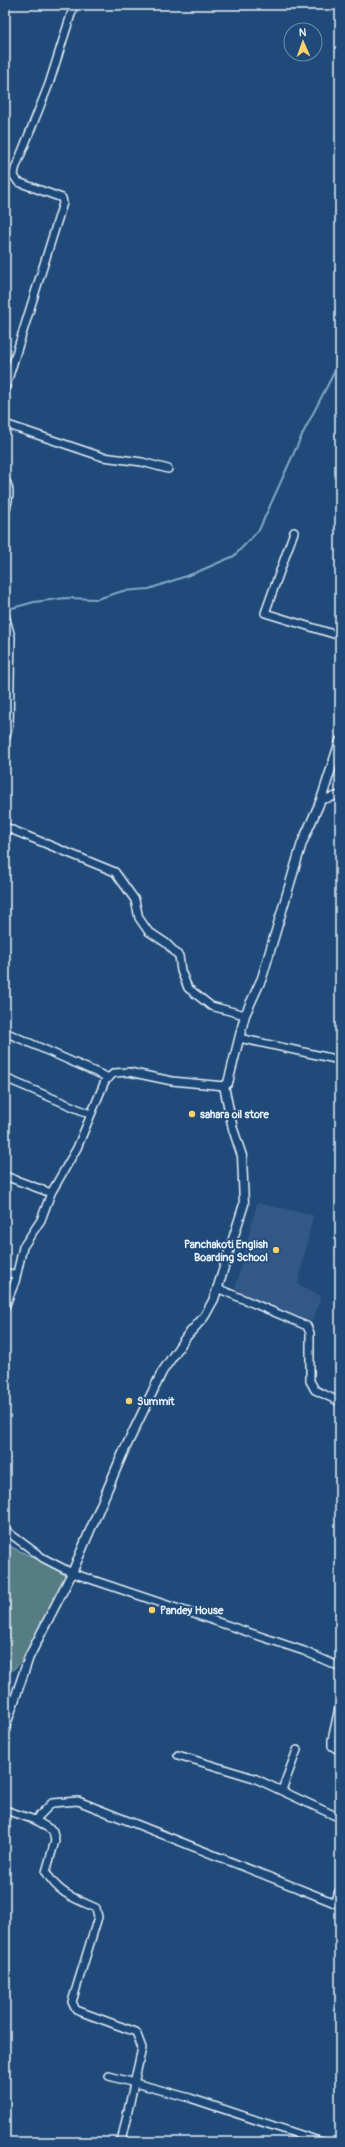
<svg xmlns="http://www.w3.org/2000/svg" width="345" height="2147" viewBox="0 0 345 2147" font-family="Pangolin,sans-serif">
	<style>
		.built { fill: #335887 }
		.green { fill: #577d83; stroke: #a0b7be }
		.lines { fill: none; stroke-linecap: round; stroke-linejoin: round }
		.stream { stroke: #85a7c3; stroke-width: 2 }
		.minor-casing { stroke: #e8f1f8; stroke-width: 10 }
		.tertiary-casing { stroke: #e8f1f8; stroke-width: 11 }
		.minor { stroke: #1f4a7a; stroke-width: 7 }
		.tertiary { stroke: #1f4a7a; stroke-width: 8 }
		.poi-dot { fill: #ffd166; stroke: #1f4a7a; stroke-width: 1.5 }
		.labels { text-anchor: middle; stroke-width: 3.5; stroke-linejoin: round; paint-order: stroke }
		.poi-label { font-size: 11px; font-weight: bold; fill: #e8f1f8; stroke: #1f4a7a; text-anchor: start }
	</style>
	<rect width="100%" height="100%" fill="#1f4a7a"/>
	<filter id="ink" filterUnits="userSpaceOnUse"><feTurbulence type="fractalNoise" baseFrequency=".025" numOctaves="2"/><feDisplacementMap in="SourceGraphic" scale="8" xChannelSelector="R" yChannelSelector="G"/><feConvolveMatrix kernelMatrix="1 2 1 2 8 2 1 2 1" color-interpolation-filters="sRGB"/></filter>
	<g filter="url(#ink)">
		<!-- built -->
		<polygon class="built" points="257,1203 313,1215 298,1284 321,1296 313,1321 258,1305 234,1293"/>
		<!-- green -->
		<polygon class="green" points="5,1544 71,1575 38,1646 5,1677"/>
		<g class="lines">
			<!-- stream -->
			<polyline class="stream" points="5,610 34,602 66,598 97,599 123,591 149,589 195,573 234,556 259,530 302,435 340,361"/>
			<defs>
				<g id="minor">
					<polyline points="5,389 63,203 62,198 18,182 14,176 15,169 49,84 74,5"/>
					<polyline points="5,424 103,457 142,462 168,469"/>
					<path d="M5,480C12,490 8,501 5,513"/>
					<polyline points="294,532 265,613 340,636"/>
					<polyline points="5,615 11,637 9,725 5,740"/>
					<polyline points="321,800 340,795"/>
					<polyline points="5,827 115,872 135,900 139,918 148,931 166,943 179,956 181,971 188,988 211,1006 245,1015"/>
					<polyline points="5,1032 109,1078"/>
					<polyline points="239,1038 340,1060"/>
					<polyline points="5,1078 90,1114"/>
					<polyline points="5,1176 51,1193"/>
					<polyline points="5,1273 16,1274"/>
					<polyline points="217,1288 307,1326 310,1333 310,1381 315,1390 340,1402"/>
					<polyline points="5,1307 15,1282 23,1247 41,1220 51,1193 77,1148 105,1081 114,1073 129,1072 172,1081 224,1086"/>
					<polyline points="5,1530 43,1558 72,1573 304,1651 340,1667"/>
					<polyline points="340,1703 332,1740 332,1746 340,1751"/>
					<polyline points="178,1755 254,1778 340,1818"/>
					<polyline points="282,1790 297,1750"/>
					<path d="M5,1810L35,1820L53,1831L55,1841L46,1872C59,1894 74,1898 96,1908L98,1917L72,2002L76,2010L136,2032L142,2048L121,2142"/>
					<polyline points="35,1820 52,1803 78,1801 340,1905"/>
					<polyline points="334,1903 340,1889"/>
					<polyline points="109,2076 190,2098 322,2142"/>
				</g>
				<polyline id="tertiary" points="5,1728 29,1657 72,1573 122,1455 162,1372 186,1337 204,1317 214,1299 244,1204 242,1156 233,1129 224,1086 228,1083 245,1015 262,978 302,843 321,800 340,741"/>
			</defs>
			<!-- minor casing -->
			<use href="#minor" class="minor-casing"/>
			<!-- tertiary casing -->
			<use href="#tertiary" class="tertiary-casing"/>
			<!-- minor -->
			<use href="#minor" class="minor"/>
			<!-- tertiary -->
			<use href="#tertiary" class="tertiary"/>
		</g>
	</g>
	<!-- markers -->
	<g class="poi-dot">
		<circle cx="192" cy="1114" r="4"/>
		<circle cx="276" cy="1250" r="4"/>
		<circle cx="129" cy="1401" r="4"/>
		<circle cx="152" cy="1610" r="4"/>
	</g>
	<g class="labels">
		<!-- poi labels -->
		<g class="poi-label">
			<text x="200" y="1118">sahara oil store</text>
			<text x="268" y="1248" text-anchor="end">Panchakoti English<tspan x="268" dy="13">Boarding School</tspan></text>
			<text x="137" y="1405">Summit</text>
			<text x="160" y="1614">Pandey House</text>
		</g>
	</g>
	<!-- margin -->
	<rect width="345" height="2147" fill="none" stroke="#1f4a7a" stroke-width="20"/>
	<rect x="10" y="10" width="325" height="2127" fill="none" stroke="#e8f1f8" stroke-width="1.5" filter="url(#ink)"/>
	<!-- north arrow -->
	<g transform="translate(303 42) rotate(358)"><circle r="19" fill="#1f4a7a" stroke="#6f8dac"/>
	<path d="M0-3L7 15L0 10L-7 15Z" fill="#ffd166"/>
	<text y="-6" font-size="11" font-weight="bold" text-anchor="middle" fill="#e8f1f8">N</text>
	</g>
</svg>
